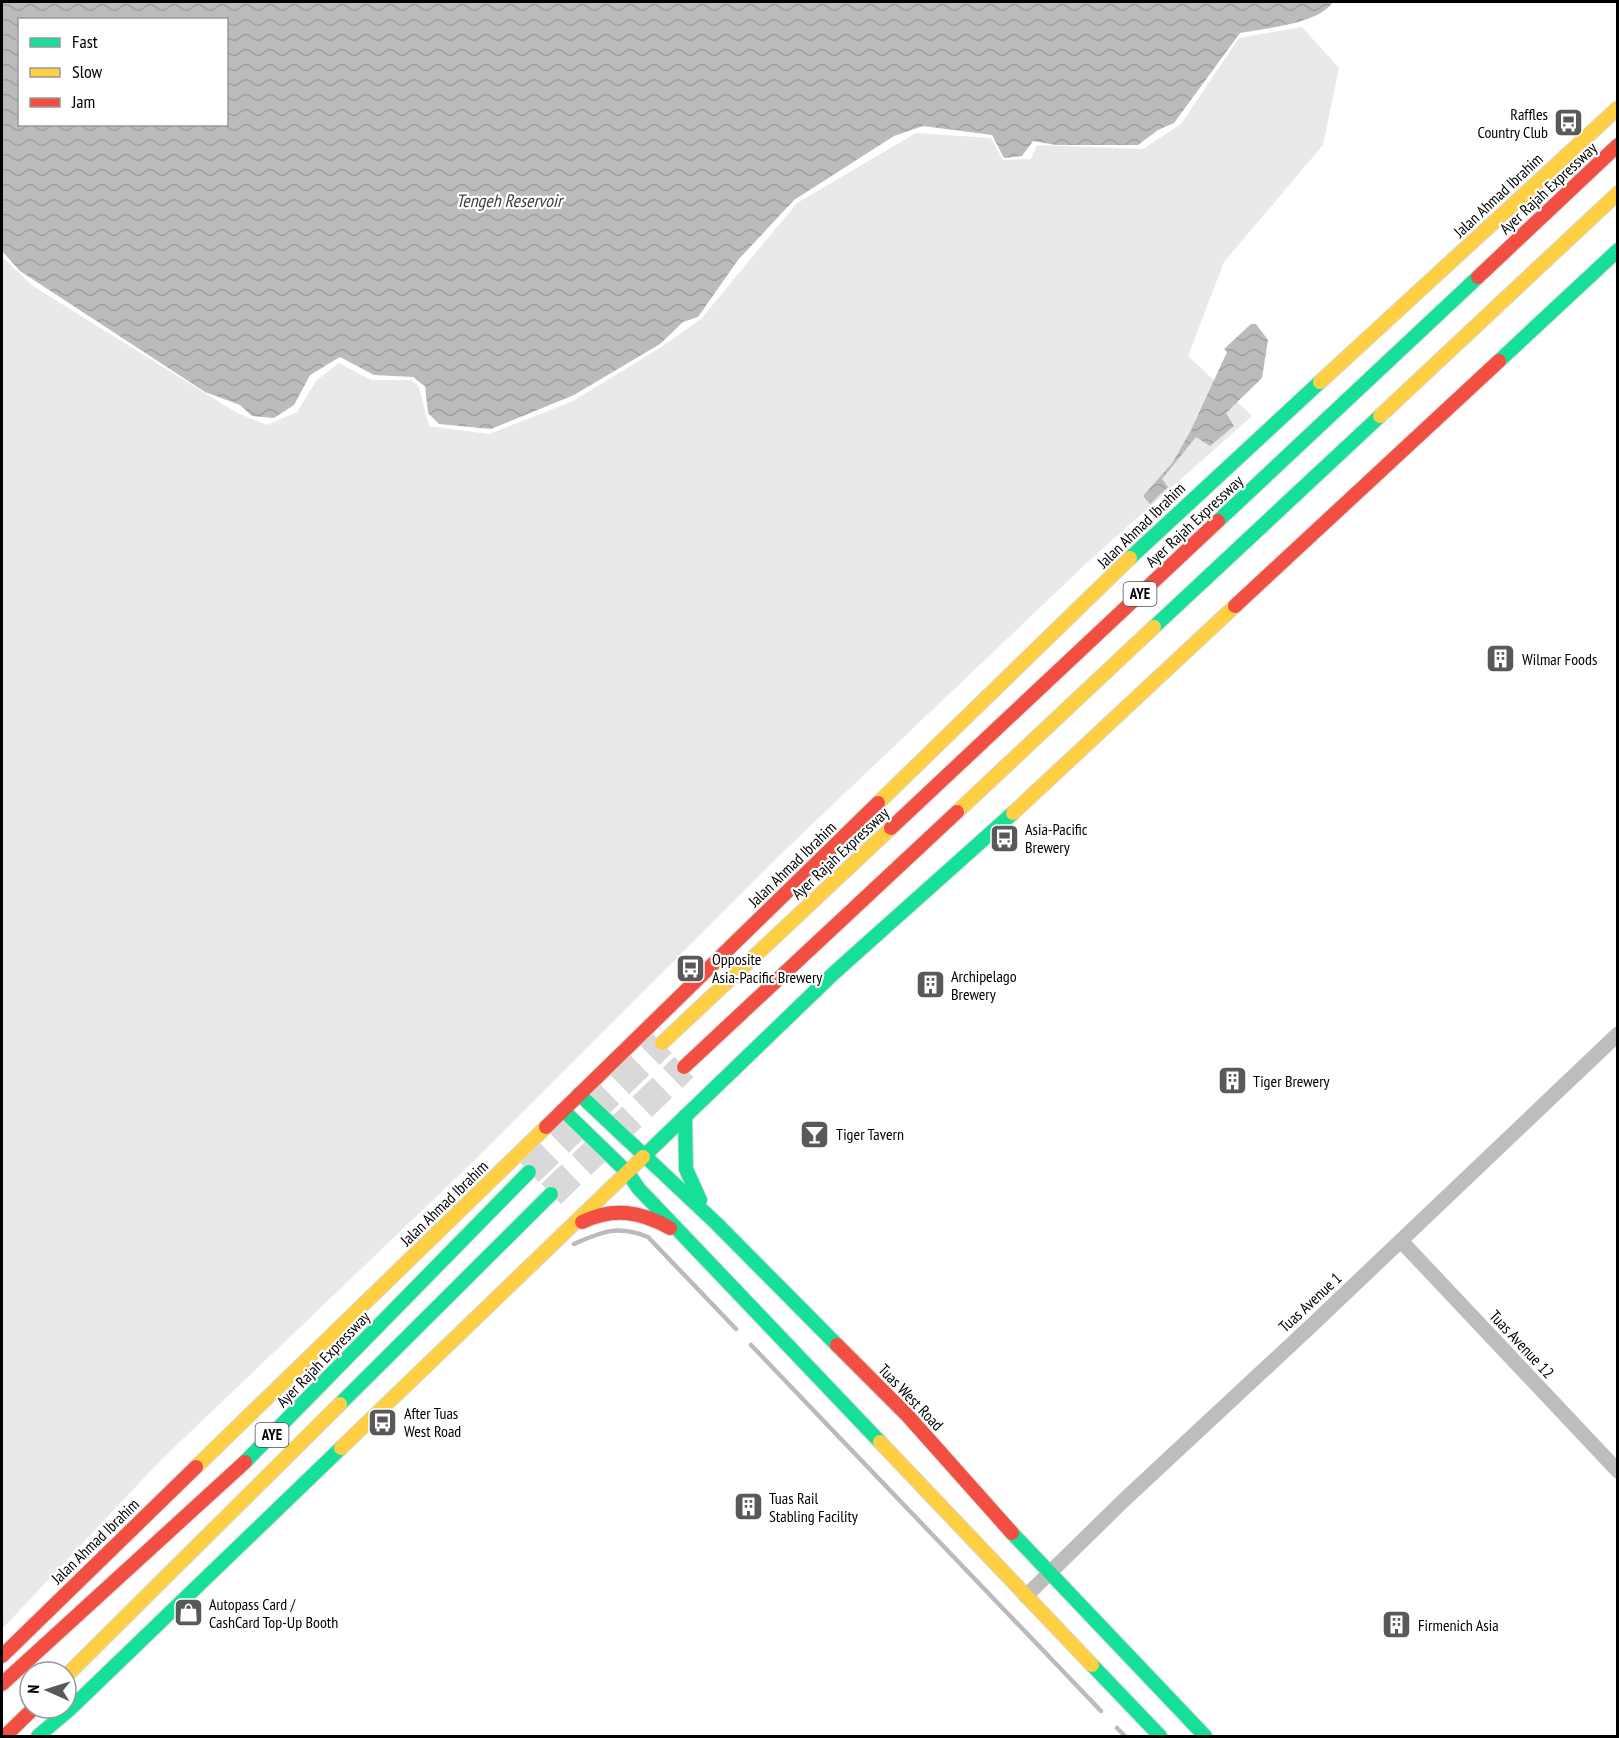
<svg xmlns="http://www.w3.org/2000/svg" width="1619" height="1738" viewBox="0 0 1619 1738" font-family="'PT Sans Narrow',sans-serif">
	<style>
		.grass { fill: #e9e9e9 }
		.water { fill: url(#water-waves); fill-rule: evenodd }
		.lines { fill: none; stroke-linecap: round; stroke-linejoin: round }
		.stream { stroke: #bbb; stroke-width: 4.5 }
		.highway-tunnel { stroke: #d9d9d9; stroke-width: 28; stroke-dasharray: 28 14; stroke-linecap: butt }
		.fast-casing { stroke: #dbdbdb; stroke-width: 16 }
		.slow-casing { stroke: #dbdbdb; stroke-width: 16 }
		.jam-casing { stroke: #dbdbdb; stroke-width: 16 }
		.street { stroke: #bdbdbd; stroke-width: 15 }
		.fast { stroke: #16e098; stroke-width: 14 }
		.slow { stroke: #ffcf43; stroke-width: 14 }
		.jam { stroke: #f24e42; stroke-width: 14 }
		.labels { text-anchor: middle; stroke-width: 4.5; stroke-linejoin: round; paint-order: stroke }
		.shield { fill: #fff; stroke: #4c4c4c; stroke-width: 1.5 }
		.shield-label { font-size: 15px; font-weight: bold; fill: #000 }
		.poi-label { font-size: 16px; fill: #000; stroke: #fff; text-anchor: start }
		.street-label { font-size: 16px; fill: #000; stroke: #fff }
		.water-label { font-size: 18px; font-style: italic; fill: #3f3f3f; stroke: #fff }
	</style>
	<defs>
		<pattern id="water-waves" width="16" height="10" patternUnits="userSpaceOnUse" patternTransform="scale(1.5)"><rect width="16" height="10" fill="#bbb"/><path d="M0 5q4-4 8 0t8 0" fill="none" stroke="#9f9f9f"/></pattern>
	</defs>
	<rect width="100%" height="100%" fill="#fff"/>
	<!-- grass -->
	<polygon class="grass" points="1302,27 1339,68 1323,145 1224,262 1188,356 1252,416 1091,559 784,851 477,1158 160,1461 2,1629 2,257 33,286 237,413 267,425 297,412 317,380 339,363 371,380 412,380 419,387 429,426 489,434 571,402 660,348 701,319 797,203 916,133 991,138 1003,160 1031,159 1037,145 1143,149 1181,124 1239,38"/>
	<!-- water -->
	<g class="water">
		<path d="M2,2H1333C1318,24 1266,28 1240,33L1174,123L1158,130L1138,145H1056L1033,141L1022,156L1004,158L992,135L923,126L894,136L794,200L738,260L698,317L683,322L660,344L574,395L491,429L439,424L428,413L425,386L413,377L374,375L340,357L310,375L294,405L274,418L252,416L240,405L205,392L20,271L2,251ZM20,20H226V124H20Z"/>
		<polygon points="1251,324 1256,324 1268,340 1262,378 1226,413 1234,426 1210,446 1196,437 1162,479 1168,487 1150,504 1143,496 1173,462 1191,430 1227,352 1224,349"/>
	</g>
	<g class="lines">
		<!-- stream -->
		<g class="stream">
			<path d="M574,1244C603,1231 618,1225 648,1237L736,1329"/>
			<polyline points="751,1345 1101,1711"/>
			<polyline points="1117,1728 1125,1736"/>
		</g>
		<!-- highway-tunnel -->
		<g class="highway-tunnel">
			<polyline points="529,1172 662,1043"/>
			<polyline points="551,1194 684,1067"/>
		</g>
		<defs>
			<g id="fast">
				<polyline points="1499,361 1618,250"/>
				<polyline points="1218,521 1478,277"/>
				<polyline points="1130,558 1320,382"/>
				<polyline points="1154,627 1380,416"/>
				<polyline points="579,1094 716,1223 837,1345"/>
				<polyline points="563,1110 628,1173 639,1189 880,1442"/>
				<polyline points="685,1116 686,1169 700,1200"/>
				<polyline points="643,1157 834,973 1013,813"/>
				<polyline points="340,1404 551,1194"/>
				<polyline points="245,1462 529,1172"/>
				<polyline points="1012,1533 1205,1736"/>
				<polyline points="1092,1665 1160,1736"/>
				<polyline points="38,1736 70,1709 341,1448"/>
			</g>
			<g id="slow">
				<polyline points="1320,382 1618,108"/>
				<polyline points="1380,416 1618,193"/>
				<polyline points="878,803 1130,558"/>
				<polyline points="957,812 1154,627"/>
				<polyline points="1013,813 1235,606"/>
				<polyline points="662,1043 891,828"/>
				<polyline points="880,1442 1092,1665"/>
				<polyline points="341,1448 643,1157"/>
				<polyline points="196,1467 546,1127"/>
				<polyline points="66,1676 340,1404"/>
			</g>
			<g id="jam">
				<polyline points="1478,277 1618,145"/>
				<polyline points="1235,606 1499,361"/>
				<polyline points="891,828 1218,521"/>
				<polyline points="684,1067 957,812"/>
				<polyline points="546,1127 878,803"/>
				<path d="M582,1222C613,1207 640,1211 670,1228"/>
				<polyline points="837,1345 907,1415 1012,1533"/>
				<polyline points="2,1656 196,1467"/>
				<polyline points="2,1684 245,1462"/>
				<polyline points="5,1736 34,1708"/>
			</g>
		</defs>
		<!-- fast casing -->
		<use href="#fast" class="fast-casing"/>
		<!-- slow casing -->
		<use href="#slow" class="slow-casing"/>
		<!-- jam casing -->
		<use href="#jam" class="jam-casing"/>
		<!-- street -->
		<g class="street">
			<polyline points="1401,1241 1618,1471"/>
			<polyline points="1026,1596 1123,1501 1311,1326 1618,1034"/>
		</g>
		<!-- fast -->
		<use href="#fast" class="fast"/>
		<!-- slow -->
		<use href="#slow" class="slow"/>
		<!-- jam -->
		<use href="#jam" class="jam"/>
	</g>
	<!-- icons -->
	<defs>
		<symbol id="bus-square" viewBox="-11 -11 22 22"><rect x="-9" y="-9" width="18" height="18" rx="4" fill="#595959" stroke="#fff"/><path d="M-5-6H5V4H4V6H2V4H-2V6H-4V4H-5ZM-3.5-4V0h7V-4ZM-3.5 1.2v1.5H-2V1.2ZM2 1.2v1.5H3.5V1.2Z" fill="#fff"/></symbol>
		<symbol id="building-square" viewBox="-11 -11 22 22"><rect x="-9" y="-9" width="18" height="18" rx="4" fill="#595959" stroke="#fff"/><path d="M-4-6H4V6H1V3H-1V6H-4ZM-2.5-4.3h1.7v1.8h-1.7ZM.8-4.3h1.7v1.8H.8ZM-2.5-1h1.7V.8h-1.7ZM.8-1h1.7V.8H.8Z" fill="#fff"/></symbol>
		<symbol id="bar-square" viewBox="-11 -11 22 22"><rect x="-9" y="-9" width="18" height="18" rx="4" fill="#595959" stroke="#fff"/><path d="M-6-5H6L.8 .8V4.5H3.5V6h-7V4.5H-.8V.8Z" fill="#fff"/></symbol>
		<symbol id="shop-square" viewBox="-11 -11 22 22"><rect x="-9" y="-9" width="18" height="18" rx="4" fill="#595959" stroke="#fff"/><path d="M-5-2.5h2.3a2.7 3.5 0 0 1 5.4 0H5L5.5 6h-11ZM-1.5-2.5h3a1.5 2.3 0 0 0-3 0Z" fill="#fff"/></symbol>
	</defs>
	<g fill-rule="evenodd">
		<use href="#bus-square" x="1552" y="106" width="33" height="33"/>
		<use href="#building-square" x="1484" y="642" width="33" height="33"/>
		<use href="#bus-square" x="988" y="822" width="33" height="33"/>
		<use href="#bus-square" x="674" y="952" width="33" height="33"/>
		<use href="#building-square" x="914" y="968" width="33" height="33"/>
		<use href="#building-square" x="1216" y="1064" width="33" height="33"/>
		<use href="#bar-square" x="798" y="1118" width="33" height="33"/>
		<use href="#bus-square" x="366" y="1406" width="33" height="33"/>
		<use href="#building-square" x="732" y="1490" width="33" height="33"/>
		<use href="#shop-square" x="172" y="1596" width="33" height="33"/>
		<use href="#building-square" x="1380" y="1608" width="33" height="33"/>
	</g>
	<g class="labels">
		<!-- shield labels -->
		<g class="shield">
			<rect x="1123.5" y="582" width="33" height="24" rx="4.5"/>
			<rect x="255.5" y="1423" width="33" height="24" rx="4.5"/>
		</g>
		<g class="shield-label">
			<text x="1140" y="599">AYE</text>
			<text x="272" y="1440">AYE</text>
		</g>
		<!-- poi labels -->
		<g class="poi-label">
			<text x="1548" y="120" text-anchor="end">Raffles<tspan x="1548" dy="18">Country Club</tspan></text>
			<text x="1522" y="665">Wilmar Foods</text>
			<text x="1025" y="835">Asia-Pacific<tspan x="1025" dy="18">Brewery</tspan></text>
			<text x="712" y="965">Opposite<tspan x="712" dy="18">Asia-Pacific Brewery</tspan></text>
			<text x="951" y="982">Archipelago<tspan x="951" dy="18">Brewery</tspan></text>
			<text x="1253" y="1087">Tiger Brewery</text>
			<text x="836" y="1140">Tiger Tavern</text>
			<text x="404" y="1419">After Tuas<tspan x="404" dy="18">West Road</tspan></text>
			<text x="769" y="1504">Tuas Rail<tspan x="769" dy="18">Stabling Facility</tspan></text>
			<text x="209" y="1610">Autopass Card /<tspan x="209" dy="18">CashCard Top-Up Booth</tspan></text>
			<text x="1418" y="1631">Firmenich Asia</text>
		</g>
		<!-- street labels -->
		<g class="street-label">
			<text transform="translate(1548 188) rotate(-43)" y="6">Ayer Rajah Expressway</text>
			<text transform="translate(1498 195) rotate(-43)" y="6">Jalan Ahmad Ibrahim</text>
			<text transform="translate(1194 521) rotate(-43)" y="6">Ayer Rajah Expressway</text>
			<text transform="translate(1141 525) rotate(-44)" y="6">Jalan Ahmad Ibrahim</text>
			<text transform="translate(840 853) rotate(-43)" y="6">Ayer Rajah Expressway</text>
			<text transform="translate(792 864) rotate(-44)" y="6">Jalan Ahmad Ibrahim</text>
			<text transform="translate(444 1203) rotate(-44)" y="6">Jalan Ahmad Ibrahim</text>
			<text transform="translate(1310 1302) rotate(-43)" y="6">Tuas Avenue 1</text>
			<text transform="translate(1522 1344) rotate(47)" y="6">Tuas Avenue 12</text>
			<text transform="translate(323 1359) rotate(-46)" y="6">Ayer Rajah Expressway</text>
			<text transform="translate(911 1397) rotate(46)" y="6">Tuas West Road</text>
			<text transform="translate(95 1541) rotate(-44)" y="6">Jalan Ahmad Ibrahim</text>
		</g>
		<!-- water labels -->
		<g class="water-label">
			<text x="509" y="207">Tengeh Reservoir</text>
		</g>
	</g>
	<!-- border -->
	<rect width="1619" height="1738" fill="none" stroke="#000000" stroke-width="6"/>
	<!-- legend -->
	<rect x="18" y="18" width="210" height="108" fill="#ffffff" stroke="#999999" stroke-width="1.5"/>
	<rect x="30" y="38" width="30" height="9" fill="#16e098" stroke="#999999" stroke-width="1.5"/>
	<text x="72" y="48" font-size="18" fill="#000000">Fast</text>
	<rect x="30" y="68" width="30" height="9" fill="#ffcf43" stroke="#999999" stroke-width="1.5"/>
	<text x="72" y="78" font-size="18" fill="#000000">Slow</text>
	<rect x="30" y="98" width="30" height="9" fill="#f24e42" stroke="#999999" stroke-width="1.5"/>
	<text x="72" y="108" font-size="18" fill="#000000">Jam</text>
	<!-- north arrow -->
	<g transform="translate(48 1690) rotate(273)"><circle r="28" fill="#ffffff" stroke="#999999" stroke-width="1.5"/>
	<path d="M0-4.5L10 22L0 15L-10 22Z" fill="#595959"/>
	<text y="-9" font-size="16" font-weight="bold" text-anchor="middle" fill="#000000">N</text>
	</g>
</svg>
